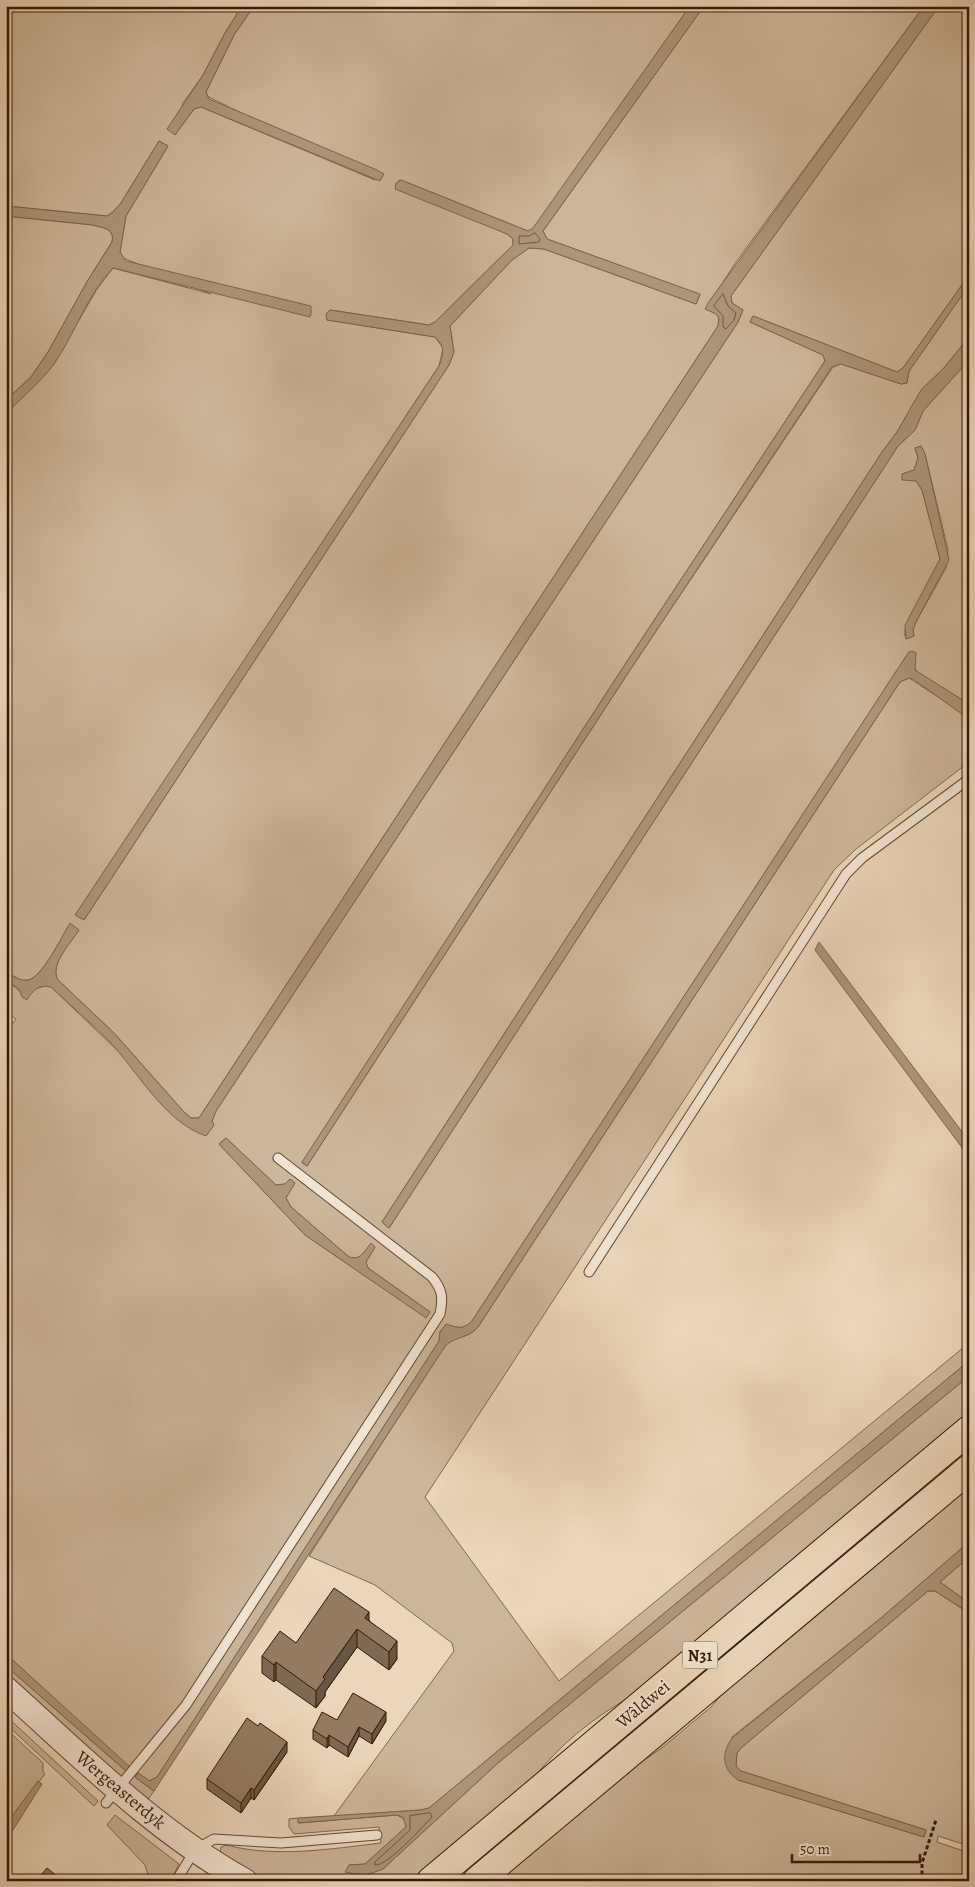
<svg xmlns="http://www.w3.org/2000/svg" width="975" height="1887" viewBox="0 0 975 1887" font-family="Alegreya,serif">
	<style>
		.green { fill: #ccb69a; stroke: #80684d; fill-rule: evenodd }
		.water { fill: #ac967b; stroke: #7c644a }
		.lines { fill: none; stroke-linecap: round; stroke-linejoin: round }
		.shore { stroke: #70583e; stroke-width: 1 }
		.service-casing { stroke: #61482e; stroke-width: 11 }
		.tertiary-casing { stroke: #61482e; stroke-width: 26 }
		.trunk-casing { stroke: #331900; stroke-width: 30 }
		.path { stroke: #331900; stroke-width: 3; stroke-dasharray: 4 2.5; stroke-linecap: butt }
		.service { stroke: #f2e4d2; stroke-width: 9 }
		.tertiary { stroke: #f2e4d2; stroke-width: 24 }
		.trunk { stroke: #ebd6ba; stroke-width: 28 }
		.wall { fill: #7e6a53; stroke: #331900 }
		.shaded-wall { fill: #675644; stroke: #331900 }
		.building { fill: #937b61; stroke: #331900 }
		.labels { text-anchor: middle; stroke-width: 4; stroke-linejoin: round; paint-order: stroke }
		.shield { fill: #f2e4d2; stroke: #6c563f; stroke-width: 1 }
		.shield-label { font-size: 16px; font-weight: bold; fill: #331900 }
		.street-label { font-size: 18px; fill: #331900; stroke: #f2e4d2 }
	</style>
	<rect width="100%" height="100%" fill="#ebd6ba"/>
	<filter id="stains"><feTurbulence type="fractalNoise" baseFrequency=".004" numOctaves="4"/><feColorMatrix values="0 0 0 0 .2 0 0 0 0 .09 0 0 0 0 .02 0 0 0 .5 -.17"/></filter>
	<radialGradient id="worn" r=".72"><stop offset=".6" stop-color="#630" stop-opacity="0"/><stop offset="1" stop-color="#630" stop-opacity=".3"/></radialGradient>
	<!-- green -->
	<g class="green">
		<path d="M6,6H236L237,14L225,33L203,75L183,103L175,135L194,109L201,107L375,180L207,96L206,92L234,35L254,6H690L533,229L528,231L401,180L398,181L507,234L513,239V245L435,322L429,325L330,310L327,320L435,337L443,348L439,366L76,915L84,920L449,365L454,352L450,326L512,260L529,248L544,249L696,304L700,295L547,239L543,231L704,6H924L736,262L710,302L719,318L718,326L199,1118H191L184,1112L114,1033L58,980C49,965 70,943 79,930L70,924C62,936 42,978 28,980C21,982 12,975 6,972V414L54,363L97,289L113,268L211,294L121,257L120,252L126,216L168,146L159,141L121,203L113,212L107,216L6,206Z"/>
		<path d="M939,6H969V275L903,368L897,372L753,316L750,322L823,355L825,361L624,666L302,1163L307,1166L630,670L833,367L841,364L901,384L907,383L909,371L969,285V337L943,369L922,389L897,432L882,452L382,1222L389,1228L898,446L915,430L923,411L969,360V704L918,673L914,667L916,653L909,652L472,1321C463,1330 458,1328 446,1324L440,1332L439,1341L157,1777L149,1781L138,1773L135,1777L154,1791L146,1802L127,1787L129,1780L180,1718L444,1314C448,1298 446,1287 436,1275L299,1171L430,1280C438,1291 439,1301 435,1314L186,1699L127,1773L119,1779L6,1678V1666L126,1771L74,1717L6,1654V1033L16,1019L10,1015L6,1021V980L22,993L45,986L51,987L206,1135L214,1125L212,1121L216,1111L738,322L743,310L732,303L731,296ZM921,446L925,454L948,550L946,568L916,622L913,630L914,636L906,639L904,632L940,559L922,490L916,481L902,474L914,470L918,458L915,448ZM226,1138L276,1185L285,1184L290,1179L294,1183L286,1198L291,1207L349,1257C360,1261 364,1252 371,1244L375,1247L366,1262L368,1268L430,1312L426,1317L305,1235L219,1144Z"/>
		<path d="M6,216L93,225C104,228 115,229 112,242L88,280L48,352L31,377L6,400Z"/>
		<path d="M909,678L969,717V762L856,849L834,870L425,1497L559,1681L969,1343V1361L429,1808L421,1810L334,1816L454,1651L452,1643L375,1585L309,1556L446,1344C457,1336 469,1338 478,1327L900,682Z"/>
		<path d="M969,1376V1412L628,1698C592,1719 559,1745 534,1778L411,1881H266L230,1862L220,1854L221,1847L226,1845C276,1858 330,1849 381,1843L379,1827L294,1834L289,1827V1819L298,1818L299,1823L397,1815L405,1820L406,1827L365,1864L349,1865L383,1869L498,1763Z"/>
		<polygon points="969,1484 969,1542 881,1618 732,1737 738,1780 924,1837 926,1830 741,1771 736,1766 737,1753 741,1748 928,1591 935,1591 969,1613 969,1846 938,1836 937,1842 969,1853 969,1881 496,1881 623,1775 663,1747 711,1707 734,1680"/>
		<polygon points="969,1557 969,1603 940,1582"/>
		<polygon points="6,1716 98,1801 94,1806 6,1724"/>
		<polygon points="6,1729 43,1763 43,1772 45,1774 6,1824"/>
		<polygon points="115,1815 179,1864 172,1878 148,1875 145,1865 107,1825"/>
	</g>
	<!-- water -->
	<g class="water">
		<polygon points="236,6 254,6 234,35 206,92 209,99 377,170 384,174 380,181 201,107 194,109 175,135 167,129 203,75 225,33 237,14"/>
		<path d="M690,6H704L543,231L547,239L700,294L696,304L544,249L529,248L512,260L450,326L454,352L449,365L84,920L75,915L439,366C444,354 445,346 435,337L327,320L326,314L330,310L429,325L435,322L513,245V239L507,234L395,189L396,183L401,180L528,231L533,228Z"/>
		<path d="M924,6H939L731,296L732,303L743,310L738,322L216,1111L212,1121L214,1125L206,1136C164,1122 137,1070 108,1040C90,1022 70,1005 51,987C39,984 33,990 27,1000L22,997L19,989L6,980V972C12,975 21,982 28,980C42,978 62,936 70,923L79,930C71,943 49,965 58,980L114,1033L184,1112L191,1118H199L718,326L719,318L716,314L705,309L708,303Z"/>
		<path d="M159,141L168,146L126,216L120,252L126,261L311,306V315L310,317L113,268C88,293 75,334 54,364C40,383 22,397 6,414V400L31,377L48,352L88,280L112,242C115,229 104,228 93,225L6,216V206L107,216L113,212L121,203Z"/>
		<polygon points="969,275 969,285 909,371 907,383 901,384 841,364 832,367 630,670 307,1166 302,1162 624,666 825,361 823,355 750,322 753,316 897,372 903,368"/>
		<polygon points="969,337 969,360 923,411 915,430 898,446 389,1228 382,1222 882,452 897,432 921,390 943,369"/>
		<polygon points="921,446 925,454 949,560 916,622 913,630 914,636 906,639 905,625 940,559 922,490 916,481 902,480 902,474 914,470 918,458 915,448"/>
		<path d="M913,651L916,653L915,670L969,704V717L962,714L913,679L909,678L900,682L478,1327C469,1338 457,1336 446,1345L154,1791L135,1777L138,1773L150,1781L157,1777L439,1341L440,1332L446,1324C458,1328 463,1330 472,1321L893,676L909,652Z"/>
		<polygon points="819,942 969,1141 969,1157 815,950"/>
		<path d="M226,1138L276,1185L285,1184L290,1179L295,1183L286,1198L291,1207L349,1257C360,1261 364,1252 371,1243L375,1247L366,1262L368,1268L430,1312L426,1318L305,1235L219,1144Z"/>
		<polygon points="969,1361 969,1376 498,1763 383,1869 364,1876 345,1872 349,1865 365,1864 406,1827 403,1817 397,1815 298,1823 298,1818 421,1810 429,1808"/>
		<path d="M969,1542V1557L940,1582L969,1603V1613L935,1591H928L741,1748L737,1753L736,1766L741,1771L926,1830L924,1837L738,1780C722,1769 721,1754 732,1738L881,1618Z"/>
		<polygon points="6,1654 130,1767 126,1771 6,1666"/>
		<polygon points="38,1781 42,1784 6,1841 6,1824"/>
	</g>
	<g class="lines">
		<!-- shore -->
		<g class="shore">
			<polygon points="535,233 540,239 539,242 519,244 519,236 529,236"/>
			<polygon points="723,294 728,306 736,313 734,320 726,329 723,327 723,316 714,306"/>
			<path d="M430,1813L432,1817C422,1827 388,1866 375,1865V1862L410,1830V1816Z"/>
		</g>
		<defs>
			<g id="service">
				<polyline points="589,1272 846,874 862,858 969,779"/>
				<path d="M106,1803L186,1705L440,1314C443,1299 443,1290 432,1277L278,1158"/>
				<polyline points="176,1881 195,1850 214,1839 281,1843 377,1835"/>
			</g>
			<path id="tertiary" d="M6,1689C82,1757 155,1831 245,1881"/>
			<g id="trunk">
				<polyline points="431,1881 969,1430"/>
				<polyline points="477,1881 969,1469"/>
			</g>
		</defs>
		<!-- service casing -->
		<use href="#service" class="service-casing"/>
		<!-- tertiary casing -->
		<use href="#tertiary" class="tertiary-casing"/>
		<!-- trunk casing -->
		<use href="#trunk" class="trunk-casing"/>
		<!-- path -->
		<polyline class="path" points="922,1881 922,1863 936,1820"/>
		<!-- service -->
		<use href="#service" class="service"/>
		<!-- tertiary -->
		<use href="#tertiary" class="tertiary"/>
		<!-- trunk -->
		<use href="#trunk" class="trunk"/>
	</g>
	<!-- wall -->
	<g class="wall">
		<polygon points="369,1620 397,1659 389,1670 357,1647 325,1692 325,1696 316,1708 276,1680 274,1682 262,1673 262,1656 296,1643"/>
		<polygon points="337,1720 386,1721 372,1744 359,1736 348,1757 329,1745 327,1748 313,1739 313,1730"/>
		<polygon points="287,1752 254,1800 251,1798 241,1813 207,1789 207,1779"/>
	</g>
	<!-- shaded-wall -->
	<g class="shaded-wall">
		<polygon points="369,1612 369,1630 365,1618"/>
		<polygon points="357,1629 357,1647 325,1692 325,1696 316,1708 316,1691 323,1677"/>
		<polygon points="397,1641 397,1659 389,1670 389,1652"/>
		<polygon points="276,1662 276,1680 274,1682 274,1665"/>
		<polygon points="386,1712 386,1721 372,1744 372,1734"/>
		<polygon points="359,1727 359,1736 348,1757 348,1747"/>
		<polygon points="329,1735 329,1745 327,1748 327,1739"/>
		<polygon points="287,1742 287,1752 254,1800 254,1790"/>
		<polygon points="251,1788 251,1798 241,1813 241,1803"/>
	</g>
	<!-- building -->
	<g class="building">
		<polygon points="334,1588 369,1612 365,1618 397,1641 389,1652 357,1629 323,1677 325,1679 316,1691 276,1662 274,1665 262,1656 280,1631 296,1643"/>
		<polygon points="353,1693 386,1712 372,1734 359,1727 348,1747 329,1735 327,1739 313,1730 322,1712 337,1720"/>
		<polygon points="247,1718 258,1726 260,1723 287,1742 254,1790 251,1788 241,1803 207,1779"/>
		<polygon points="47,1868 63,1881 36,1881"/>
		<polygon points="6,1875 15,1881 6,1881"/>
	</g>
	<g class="labels">
		<!-- shield labels -->
		<rect class="shield" x="682.5" y="1641.5" width="35" height="27" rx="4"/>
		<g class="shield-label">
			<text x="700" y="1661">N31</text>
		</g>
		<!-- street labels -->
		<g class="street-label">
			<text transform="translate(643 1704) rotate(-40)" y="6">Wâldwei</text>
			<text transform="translate(121 1790) rotate(40)" y="6">Wergeasterdyk</text>
		</g>
	</g>
	<!-- margin -->
	<rect width="975" height="1887" fill="none" stroke="#ebd6ba" stroke-width="25"/>
	<rect x="8" y="8" width="960" height="1872" fill="none" stroke="#331900" stroke-width="2.5"/>
	<rect x="12" y="12" width="950" height="1862" fill="none" stroke="#331900"/>
	<!-- scale -->
	<path d="M792 1854v8h128v-8" fill="none" stroke="#331900" stroke-width="2.5"/>
	<text x="800" y="1854" font-size="15" fill="#331900" stroke="#f2e4d2" stroke-width="4" paint-order="stroke">50 m</text>
	<rect width="100%" height="100%" filter="url(#stains)"/>
	<rect width="100%" height="100%" fill="url(#worn)"/>
</svg>
